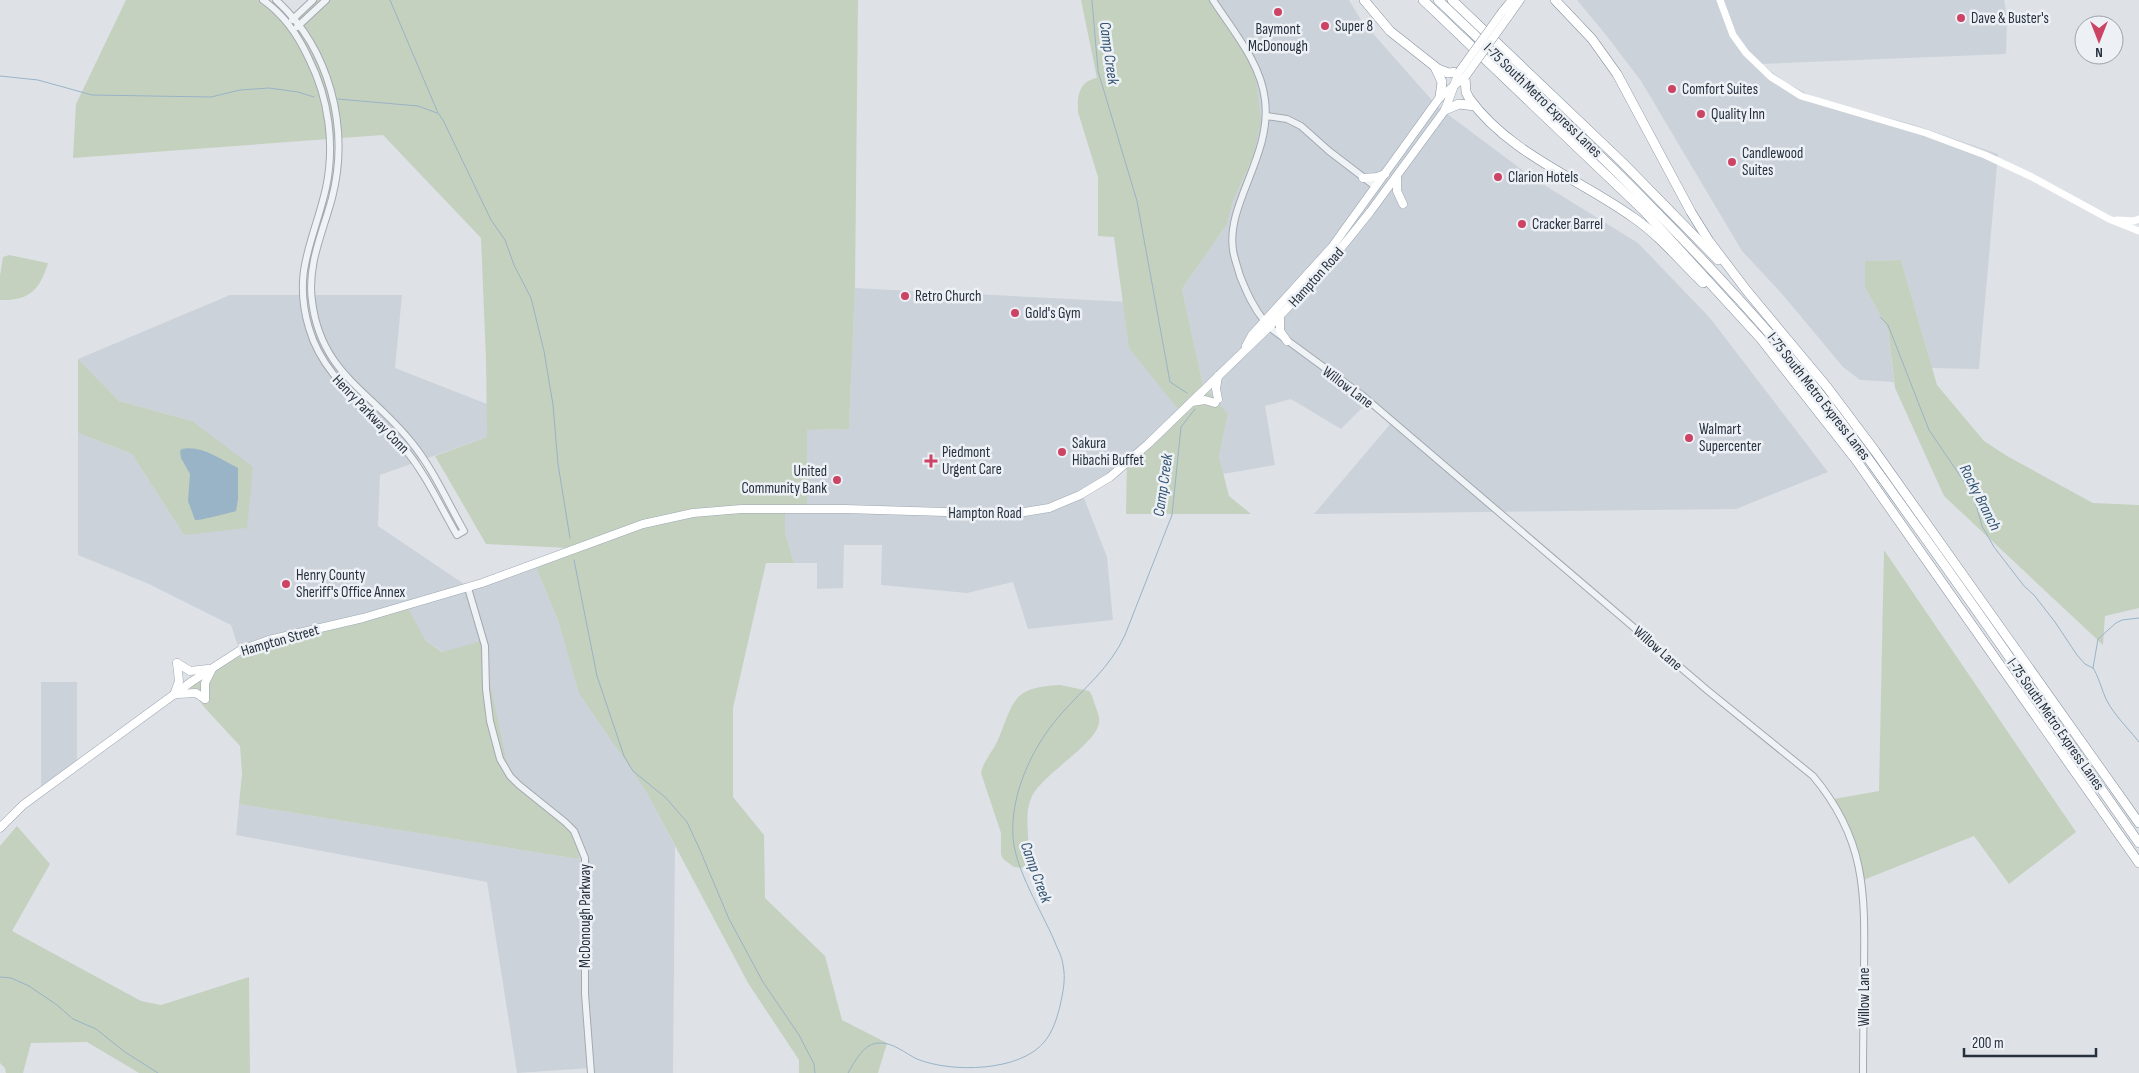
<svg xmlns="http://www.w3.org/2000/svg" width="2139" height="1073" viewBox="0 0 2139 1073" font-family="'Sofia Sans Condensed',sans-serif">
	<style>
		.built { fill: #ccd2d9 }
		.green { fill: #c5d1bf }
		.water { fill: #99b3c7 }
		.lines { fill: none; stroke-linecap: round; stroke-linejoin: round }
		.stream { stroke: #99b3c7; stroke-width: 1 }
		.tertiary-casing { stroke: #a3a9b1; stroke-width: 8 }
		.primary-casing { stroke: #9da8b3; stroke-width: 9 }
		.trunk-casing { stroke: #85919e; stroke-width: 9 }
		.motorway-casing { stroke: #85919e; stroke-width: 10 }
		.tertiary { stroke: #f0f3f6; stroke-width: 6 }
		.secondary { stroke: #fff; stroke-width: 7 }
		.primary { stroke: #fff; stroke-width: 8 }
		.trunk { stroke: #fff; stroke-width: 8 }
		.motorway { stroke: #fff; stroke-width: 9 }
		.trunk-bridge-casing { stroke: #85919e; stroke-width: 9; stroke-linecap: butt }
		.trunk-bridge { stroke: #fff; stroke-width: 8 }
		.poi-dot { fill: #cc4363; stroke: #edf1f5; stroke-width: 2 }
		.labels { text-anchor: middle; stroke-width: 5; stroke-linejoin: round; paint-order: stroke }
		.poi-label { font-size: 15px; fill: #27313e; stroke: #edf1f5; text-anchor: start }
		.street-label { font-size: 15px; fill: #27313e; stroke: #edf1f5 }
		.water-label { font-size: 16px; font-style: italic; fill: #325371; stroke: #edf1f5 }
	</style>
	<rect width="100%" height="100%" fill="#dee2e7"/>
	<!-- built -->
	<g class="built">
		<polygon points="1213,0 1349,0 1361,20 1438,107 1533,178 1638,243 1710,318 1828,472 1736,509 1314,514 1392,422 1368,402 1341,429 1291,399 1265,406 1275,465 1223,474 1219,457 1228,414 1203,385 1182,289 1227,224 1233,201 1253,157"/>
		<polygon points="1577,0 2004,0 2007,17 2006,54 1762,64 1785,82 1817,99 1912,124 1998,154 1979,369 1932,368 1901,260 1865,261 1865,287 1888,330 1894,382 1860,380 1843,367 1783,295 1742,251 1641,81 1606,35"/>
		<polygon points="855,288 1129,302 1178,410 1127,459 1082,493 1107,557 1113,620 1028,629 1013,582 967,593 881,585 882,545 844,545 843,588 817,589 817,563 794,563 785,532 785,506 807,505 807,430 849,429"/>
		<polygon points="230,295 402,295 395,368 487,404 487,437 380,475 378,526 467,586 535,565 559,623 675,846 673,1073 591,1073 590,1068 517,1073 487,882 236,835 239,804 578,859 510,777 443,652 425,640 239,649 231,625 149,584 78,555 78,433 132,454 184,535 192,421 119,401 78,359"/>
		<polygon points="41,682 77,682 77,767 41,794"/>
	</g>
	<!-- green -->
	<g class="green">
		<polygon points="126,0 258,0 285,24 315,0 858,0 855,288 849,429 807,430 807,505 785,506 785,532 794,563 766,563 733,708 733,797 764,835 765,898 825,956 842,1020 887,1043 878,1073 799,1073 799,1060 748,983 646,791 579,693 559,623 535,565 568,548 486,544 435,456 487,437 486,360 481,238 383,135 73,158 76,104"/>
		<path d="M1081,0H1213L1238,35L1255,73L1261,122L1253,157L1233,201L1227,224L1182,289L1203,385L1228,414L1219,457L1229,496L1251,514H1126L1127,459L1178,409L1129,348L1114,237L1098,236V177L1078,112C1077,96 1079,81 1097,78Z"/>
		<path d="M9,255L48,263C40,290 29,301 0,300V276L3,257Z"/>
		<polygon points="1901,260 1937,385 1984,441 2007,456 2093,503 2139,505 2139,608 2105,616 2103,645 1944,496 1895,388 1888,330 1865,287 1865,261"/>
		<polygon points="78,359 119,401 192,421 253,467 247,528 184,535 132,454 78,433"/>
		<polygon points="1884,550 2076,832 2009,884 1974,836 1861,881 1858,849 1846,824 1828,800 1879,791"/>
		<polygon points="408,608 425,640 442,652 481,641 510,777 580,832 578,859 239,804 242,774 240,746 204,707 188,684 239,649 292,630"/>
		<path d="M1060,685L1089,691C1093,696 1093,699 1095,705C1097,711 1100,716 1099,723C1095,745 1044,773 1032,796C1022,817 1032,841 1027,864L1022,868L1014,867L1003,859L1001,854V833L981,773C983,762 992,752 997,742C1014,703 1010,687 1060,685Z"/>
		<polygon points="17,826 50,864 12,931 141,1001 161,1005 249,977 250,1073 139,1073 87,1042 31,1043 23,1073 6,1073 5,1068 0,1063 0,846"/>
	</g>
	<!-- water -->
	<path class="water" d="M182,449C202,445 221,460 238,468V499L236,511C229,513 198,521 195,520L188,501L190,474L181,458L180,451Z"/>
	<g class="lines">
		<!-- stream -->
		<g class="stream">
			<polyline points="390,0 438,113 443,120 491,220 505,240 514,265 531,298 544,351 553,405 558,464 570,538"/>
			<polyline points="1092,0 1098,71 1137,201 1170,382 1187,393"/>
			<polyline points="0,76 38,80 92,95 211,97 240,90 269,88 298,92 314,97"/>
			<polyline points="338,99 418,106 437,113"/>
			<polyline points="1880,317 1888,325 1929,430 1965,483 1975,501 1982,526 1994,547 2024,586 2034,595 2055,622 2077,655 2085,664 2093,668"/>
			<polyline points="574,560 597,676 624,756 633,771 666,798 687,822 700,850 729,919 763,982 799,1035 814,1064 815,1073"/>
			<path d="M2139,618L2122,620L2116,623L2098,639L2093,668C2098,675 2102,691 2107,701C2115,716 2128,728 2139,742"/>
			<polyline points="0,977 11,978 29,986 57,1005 73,1019 96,1029 125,1052 158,1073"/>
			<path d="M848,1073C855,1061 864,1043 879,1043C893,1042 906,1054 917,1059C951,1073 1021,1072 1045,1041C1053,1031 1057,1018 1060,1006C1063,992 1066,979 1063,965C1062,956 1057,948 1054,940C1041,910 1016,871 1013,838C1010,794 1032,747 1061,714C1084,688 1110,668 1125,635L1172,515L1181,427L1195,409"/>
		</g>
		<defs>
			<g id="tertiary">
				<path d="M263,0C283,14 299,37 309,59C329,99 335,145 326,188C314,241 292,271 309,328C324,381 371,407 404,448C426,474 440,506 457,535L464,531C447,501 433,469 412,443C371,391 321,374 312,301C307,264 323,232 332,198C350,128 330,49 276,0"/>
				<path d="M1213,0C1233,31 1261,63 1265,100C1272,156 1226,203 1233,250C1234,258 1238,268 1240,276C1247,293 1253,307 1265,322"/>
				<polyline points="292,20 313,0"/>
				<polyline points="297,27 326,0"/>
				<polyline points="1266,116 1287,119 1301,126 1329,151 1376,187"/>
				<path d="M1265,324L1363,396L1707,690L1813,776C1866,839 1865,892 1864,970C1864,1004 1863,1039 1863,1073"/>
				<polyline points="468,588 485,646 486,689 490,721 500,759 510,776 519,785 565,822 574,831 585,858 585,994 591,1073"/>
			</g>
			<g id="primary">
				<polyline points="1363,178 1377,177 1385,174"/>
				<polyline points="1397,178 1397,191 1403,204"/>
				<polyline points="1280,316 1280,331 1287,341"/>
				<polyline points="1246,346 1252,335 1332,247 1440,97 1465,77"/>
				<polyline points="1218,399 1216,389 1218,376"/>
				<polyline points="1192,402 1205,400 1215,403"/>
				<polyline points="177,663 190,671 208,669"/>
				<polyline points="178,694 196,693 205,699"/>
				<polyline points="174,695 179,681 177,663"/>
				<polyline points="205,699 205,683 212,669"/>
				<polyline points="0,828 23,805 191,682 239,651 269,640 363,618 482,583 643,524 693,513 741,509 845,509 1012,514 1049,508 1080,495 1110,477 1148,444 1269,327 1321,273 1370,212 1445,110 1459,72"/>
			</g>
			<g id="trunk">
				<polyline points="1502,12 1512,0"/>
				<polyline points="1508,17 1520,0"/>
			</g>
			<g id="motorway">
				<polyline points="1364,0 1390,31 1438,69 1448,73 1459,72"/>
				<polyline points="1423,0 1644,211 1761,339 1856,460 2139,863"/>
				<path d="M1438,0C1566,122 1696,243 1808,379C1849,429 1885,483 1923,535C1996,637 2067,740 2139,843"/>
				<polyline points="1452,0 1622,162 1718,260"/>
				<polyline points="1555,0 1592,39 1617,74 1691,212 1709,241 1747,291 1827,387 1875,451 2139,823"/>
				<polyline points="1435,67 1442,82 1440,97"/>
				<path d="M1465,77L1466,92L1469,98C1509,154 1580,179 1634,218C1660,236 1681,262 1703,283"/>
				<polyline points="1445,110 1459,104 1475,106"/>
			</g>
		</defs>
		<!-- tertiary casing -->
		<use href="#tertiary" class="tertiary-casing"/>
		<!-- primary casing -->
		<use href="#primary" class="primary-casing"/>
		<!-- trunk casing -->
		<use href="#trunk" class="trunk-casing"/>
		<!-- motorway casing -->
		<use href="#motorway" class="motorway-casing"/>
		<!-- tertiary -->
		<use href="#tertiary" class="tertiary"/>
		<!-- secondary -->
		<g class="secondary">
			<polyline points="1720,0 1733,35 1746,53 1771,77 1801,96 1926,133 1985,155 2032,177 2109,219 2139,231"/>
			<polyline points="2117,220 2134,221 2139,219"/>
		</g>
		<!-- primary -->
		<use href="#primary" class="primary"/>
		<!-- trunk -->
		<use href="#trunk" class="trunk"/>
		<!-- motorway -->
		<use href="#motorway" class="motorway"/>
		<defs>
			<g id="trunk-bridge">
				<polyline points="1459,72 1502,12"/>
				<polyline points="1465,77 1508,17"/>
			</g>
		</defs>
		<!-- trunk-bridge casing -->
		<use href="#trunk-bridge" class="trunk-bridge-casing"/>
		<!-- trunk-bridge -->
		<use href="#trunk-bridge" class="trunk-bridge"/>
	</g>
	<!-- markers -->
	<g class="poi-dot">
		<circle cx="1278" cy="12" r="5"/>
		<circle cx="1961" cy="18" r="5"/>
		<circle cx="1325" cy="26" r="5"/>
		<circle cx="1672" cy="89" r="5"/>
		<circle cx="1701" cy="114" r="5"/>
		<circle cx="1732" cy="162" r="5"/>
		<circle cx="1498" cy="177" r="5"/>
		<circle cx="1522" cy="224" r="5"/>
		<circle cx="905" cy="296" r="5"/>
		<circle cx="1015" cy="313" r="5"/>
		<circle cx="1689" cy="438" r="5"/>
		<circle cx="1062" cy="452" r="5"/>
		<path d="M928.5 453.5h5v5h5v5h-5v5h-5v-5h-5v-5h5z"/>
		<circle cx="837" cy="480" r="5"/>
		<circle cx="286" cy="584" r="5"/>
	</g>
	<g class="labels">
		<!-- poi labels -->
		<g class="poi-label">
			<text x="1971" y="23">Dave &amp; Buster's</text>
			<text x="1335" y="31">Super 8</text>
			<text x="1278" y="34" text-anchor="middle">Baymont<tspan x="1278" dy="17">McDonough</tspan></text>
			<text x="1682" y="94">Comfort Suites</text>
			<text x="1711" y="119">Quality Inn</text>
			<text x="1742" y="158">Candlewood<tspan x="1742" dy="17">Suites</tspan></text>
			<text x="1508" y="182">Clarion Hotels</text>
			<text x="1532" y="229">Cracker Barrel</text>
			<text x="915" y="301">Retro Church</text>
			<text x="1025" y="318">Gold's Gym</text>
			<text x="1699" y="434">Walmart<tspan x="1699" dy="17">Supercenter</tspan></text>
			<text x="1072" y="448">Sakura<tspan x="1072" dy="17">Hibachi Buffet</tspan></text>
			<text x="942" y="457">Piedmont<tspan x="942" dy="17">Urgent Care</tspan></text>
			<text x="827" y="476" text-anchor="end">United<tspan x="827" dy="17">Community Bank</tspan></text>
			<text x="296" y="580">Henry County<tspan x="296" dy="17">Sheriff's Office Annex</tspan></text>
		</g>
		<!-- street labels -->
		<g class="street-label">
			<text transform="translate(1543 100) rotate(44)" y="5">I-75 South Metro Express Lanes</text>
			<text transform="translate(1316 277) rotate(-48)" y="5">Hampton Road</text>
			<text transform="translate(1348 387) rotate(37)" y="5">Willow Lane</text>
			<text transform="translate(1819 396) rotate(52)" y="5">I-75 South Metro Express Lanes</text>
			<text transform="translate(371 414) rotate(46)" y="5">Henry Parkway Conn</text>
			<text x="985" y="518">Hampton Road</text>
			<text transform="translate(280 640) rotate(-16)" y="5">Hampton Street</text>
			<text transform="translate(1658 648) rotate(41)" y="5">Willow Lane</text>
			<text transform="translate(2056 724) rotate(55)" y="5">I-75 South Metro Express Lanes</text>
			<text transform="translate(585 916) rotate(-90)" y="5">McDonough Parkway</text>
			<text transform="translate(1864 997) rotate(-90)" y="5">Willow Lane</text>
		</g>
		<!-- water labels -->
		<g class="water-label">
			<text transform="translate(1110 53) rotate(82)" y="6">Camp Creek</text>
			<text transform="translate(1162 485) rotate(-82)" y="6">Camp Creek</text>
			<text transform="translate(1981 497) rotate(63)" y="6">Rocky Branch</text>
			<text transform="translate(1037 872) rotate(70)" y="6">Camp Creek</text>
		</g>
	</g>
	<!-- north arrow -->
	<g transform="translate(2099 40) rotate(180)"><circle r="24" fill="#edf1f5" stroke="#9ea4ac"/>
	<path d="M0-4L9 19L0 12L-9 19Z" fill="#cc4363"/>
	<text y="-8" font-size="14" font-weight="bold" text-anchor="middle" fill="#27313e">N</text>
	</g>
	<!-- scale -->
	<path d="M1964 1048v8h132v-8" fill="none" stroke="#27313e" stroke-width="2.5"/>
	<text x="1972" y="1048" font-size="15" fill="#27313e" stroke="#edf1f5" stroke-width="4" paint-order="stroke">200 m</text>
</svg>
